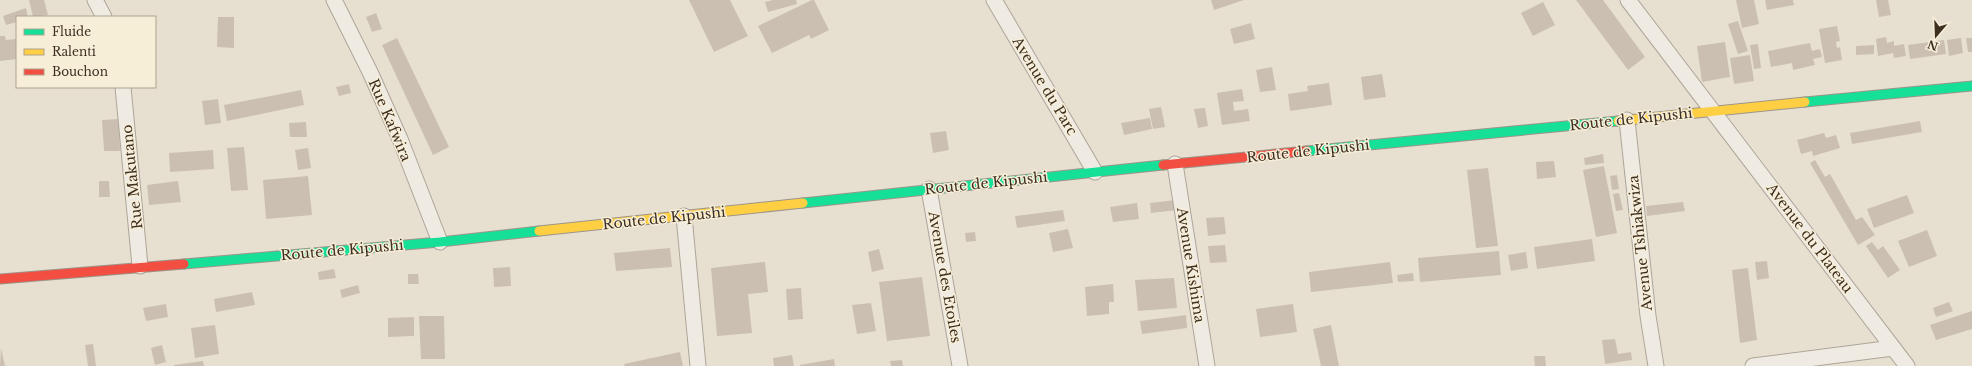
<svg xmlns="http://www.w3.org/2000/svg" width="1972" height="366" viewBox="0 0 1972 366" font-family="'Libre Baskerville',serif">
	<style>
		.building { fill: #cbbfb2 }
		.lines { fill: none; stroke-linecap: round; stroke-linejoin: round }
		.street-casing { stroke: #ada599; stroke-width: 17 }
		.fast-casing { stroke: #9c958a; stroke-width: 11 }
		.slow-casing { stroke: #9c958a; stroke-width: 11 }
		.jam-casing { stroke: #9c958a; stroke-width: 11 }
		.street { stroke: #efebe3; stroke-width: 15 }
		.fast { stroke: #16e098; stroke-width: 9 }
		.slow { stroke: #ffcf43; stroke-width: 9 }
		.jam { stroke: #f24e42; stroke-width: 9 }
		.labels { text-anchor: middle; stroke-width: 3; stroke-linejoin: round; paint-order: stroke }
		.street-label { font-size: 14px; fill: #3d2e20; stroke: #f7eed8 }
	</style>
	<rect width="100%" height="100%" fill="#e7e0d1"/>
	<!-- building -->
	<g class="building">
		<polygon points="29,0 44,0 48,15 33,17"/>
		<polygon points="689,0 730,0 748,36 714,52"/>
		<polygon points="773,0 796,0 797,4 768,12 765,2"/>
		<polygon points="812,0 814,0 829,30 811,39 809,35 772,53 758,26"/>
		<polygon points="1211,0 1244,0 1214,10"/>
		<polygon points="1576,0 1603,0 1645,57 1628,70"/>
		<polygon points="1736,0 1754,0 1759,24 1742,28"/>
		<polygon points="1765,0 1793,0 1794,5 1767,10"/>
		<polygon points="1876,0 1888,0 1891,15 1879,17"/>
		<polygon points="1543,2 1555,25 1533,36 1521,13"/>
		<polygon points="26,8 28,17 17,17 17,22 6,25 3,16"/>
		<polygon points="376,13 382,29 372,32 366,17"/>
		<polygon points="218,17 234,17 234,48 217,47"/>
		<polygon points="1738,21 1748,51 1738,54 1728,24"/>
		<polygon points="1251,23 1255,39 1234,44 1230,29"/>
		<polygon points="1837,26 1840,41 1836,42 1837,48 1840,47 1842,60 1825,63 1819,29"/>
		<polygon points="0,36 5,36 6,40 17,39 17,59 0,61"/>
		<polygon points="1886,37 1887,43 1894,41 1894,46 1904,44 1906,56 1894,58 1893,53 1878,56 1876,39"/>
		<polygon points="397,38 449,147 433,155 382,45"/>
		<polygon points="1961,38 1963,53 1949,56 1947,40"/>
		<polygon points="1966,38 1972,38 1972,52 1968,52"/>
		<polygon points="1944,40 1946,54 1910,59 1908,45"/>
		<polygon points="1725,42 1730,77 1702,82 1697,46"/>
		<polygon points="1810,43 1812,51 1820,49 1822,57 1813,59 1815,65 1793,70 1792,63 1771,67 1768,51"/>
		<polygon points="1758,44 1761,68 1754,69 1750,45"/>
		<polygon points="1874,45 1874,54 1856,55 1856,46"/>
		<polygon points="1750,55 1754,81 1734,84 1730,58"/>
		<polygon points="1272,67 1276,90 1260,92 1256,70"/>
		<polygon points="1382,74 1386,97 1364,100 1361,77"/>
		<polygon points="1329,83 1332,105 1290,111 1288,94 1308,91 1307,86"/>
		<polygon points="349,84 351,93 339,96 336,87"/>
		<polygon points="1242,89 1244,101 1233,102 1234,111 1248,109 1250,121 1222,125 1217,93"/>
		<polygon points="301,90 304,105 227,121 224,105"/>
		<polygon points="218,99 221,123 205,125 202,101"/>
		<polygon points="1161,107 1165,127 1153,129 1149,109"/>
		<polygon points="1205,108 1208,126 1198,128 1194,109"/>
		<polygon points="1150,118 1152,129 1124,135 1121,123"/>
		<polygon points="119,119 120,151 104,151 102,120"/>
		<polygon points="1920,121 1922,132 1852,144 1850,133"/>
		<polygon points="306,122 307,137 290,137 289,123"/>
		<polygon points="946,131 949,150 933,153 930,133"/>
		<polygon points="1824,133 1826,138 1836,135 1840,148 1813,156 1812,151 1801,154 1797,140"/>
		<polygon points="244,147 248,190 231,191 227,148"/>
		<polygon points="308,148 311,168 298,170 295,150"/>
		<polygon points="213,150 214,169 170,172 169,153"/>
		<polygon points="1603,154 1604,163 1585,165 1584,158"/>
		<polygon points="1815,160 1825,177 1830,174 1856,220 1862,217 1875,235 1858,245 1810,163"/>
		<polygon points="1554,161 1556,177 1537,179 1536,162"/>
		<polygon points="1604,166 1617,233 1596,237 1583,170"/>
		<polygon points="1488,168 1498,246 1476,248 1467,170"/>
		<polygon points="1617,175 1619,189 1612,190 1610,176"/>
		<polygon points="308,176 312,215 266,219 263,180"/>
		<polygon points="99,181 109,181 110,197 99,197"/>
		<polygon points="178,181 181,202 149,205 147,185"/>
		<polygon points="1619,193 1623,210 1616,211 1613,194"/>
		<polygon points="1907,195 1914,213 1874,228 1867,209"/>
		<polygon points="1176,200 1177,210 1151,213 1150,203"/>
		<polygon points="1683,202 1685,211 1647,216 1646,206"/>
		<polygon points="1137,203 1139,219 1113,222 1110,207"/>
		<polygon points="1063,210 1065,221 1017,228 1015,216"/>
		<polygon points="1224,217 1226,234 1208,236 1206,218"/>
		<polygon points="1068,229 1073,248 1053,252 1049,233"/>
		<polygon points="1927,230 1937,256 1909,267 1898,241"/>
		<polygon points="975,232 976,241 966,242 965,233"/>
		<polygon points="1592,239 1595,261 1537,269 1534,247"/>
		<polygon points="1872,242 1878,250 1883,246 1900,270 1888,278 1866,246"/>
		<polygon points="1225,245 1227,262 1210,263 1208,246"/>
		<polygon points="670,248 672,267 616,271 614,253"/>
		<polygon points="879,249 884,269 872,272 868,252"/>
		<polygon points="1499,251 1501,275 1420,282 1418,258"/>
		<polygon points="1526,252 1528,268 1511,271 1508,255"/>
		<polygon points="1767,261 1769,278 1757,280 1755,262"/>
		<polygon points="765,262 768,292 748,294 752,333 717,336 711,268"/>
		<polygon points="1390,262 1393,283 1311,292 1309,272"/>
		<polygon points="510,267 511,286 494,287 493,268"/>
		<polygon points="1748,268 1757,340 1740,343 1732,270"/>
		<polygon points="334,269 336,278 319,280 318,272"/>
		<polygon points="1413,273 1414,281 1398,282 1397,275"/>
		<polygon points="408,274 418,274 419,284 408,284"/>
		<polygon points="922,277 930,336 887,341 879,282"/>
		<polygon points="1174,278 1177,308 1138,311 1135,280"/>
		<polygon points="1113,284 1114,302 1109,302 1109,314 1087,316 1085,287"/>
		<polygon points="358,285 360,293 342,298 340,290"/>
		<polygon points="801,288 803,319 788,320 786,289"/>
		<polygon points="252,292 255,305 216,312 214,299"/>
		<polygon points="1949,302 1953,311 1936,317 1933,308"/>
		<polygon points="871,303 876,331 857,334 852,305"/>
		<polygon points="166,304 168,317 146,321 143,308"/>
		<polygon points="1293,304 1297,332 1260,337 1256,309"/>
		<polygon points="1972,311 1972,329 1936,340 1930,325"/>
		<polygon points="1186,315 1187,328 1142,334 1140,321"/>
		<polygon points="419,316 444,316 445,359 421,359"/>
		<polygon points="414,317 414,336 388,337 388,318"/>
		<polygon points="215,325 219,354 195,358 191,328"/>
		<polygon points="1331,325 1339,366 1321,366 1313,329"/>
		<polygon points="1615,339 1618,354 1631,352 1632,360 1605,364 1602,340"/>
		<polygon points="93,344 96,366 88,366 85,345"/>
		<polygon points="162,345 166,362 155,365 151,348"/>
		<polygon points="1,348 5,366 0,366"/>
		<polygon points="680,352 683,366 625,366 624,364"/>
		<polygon points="792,355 794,366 774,366 773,358"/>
		<polygon points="1534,356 1545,356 1546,366 1535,366"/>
		<polygon points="834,359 835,366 800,366 800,365"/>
		<polygon points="902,360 903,366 891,366 890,361"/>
		<polygon points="203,361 204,366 174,366 174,365"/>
	</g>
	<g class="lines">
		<defs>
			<g id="street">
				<polyline points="95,0 104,17"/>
				<polyline points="334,0 370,72 400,139 440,242"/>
				<polyline points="994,0 1095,172"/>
				<polyline points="1628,0 1907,366"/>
				<polyline points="123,87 140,266"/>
				<polyline points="1627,120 1648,316 1656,366"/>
				<polyline points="1175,164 1207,366"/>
				<polyline points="929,189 960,366"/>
				<polyline points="684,216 698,366"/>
				<polyline points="1753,366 1893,348"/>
			</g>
			<g id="fast">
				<polyline points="1805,102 1972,86"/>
				<polyline points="1307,151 1618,121"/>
				<polyline points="803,203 1163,165"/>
				<polyline points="184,264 440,242 539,231"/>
			</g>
			<g id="slow">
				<polyline points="1618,121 1805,102"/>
				<polyline points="539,231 803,203"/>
			</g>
			<g id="jam">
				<polyline points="1163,165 1307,151"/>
				<polyline points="0,279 184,264"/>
			</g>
		</defs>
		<!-- street casing -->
		<use href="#street" class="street-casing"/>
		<!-- fast casing -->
		<use href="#fast" class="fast-casing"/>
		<!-- slow casing -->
		<use href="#slow" class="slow-casing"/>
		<!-- jam casing -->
		<use href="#jam" class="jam-casing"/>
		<!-- street -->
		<use href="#street" class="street"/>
		<!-- fast -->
		<use href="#fast" class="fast"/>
		<!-- slow -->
		<use href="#slow" class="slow"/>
		<!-- jam -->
		<use href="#jam" class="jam"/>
	</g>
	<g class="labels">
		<!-- street labels -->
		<g class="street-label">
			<text transform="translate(1045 86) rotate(59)" y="5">Avenue du Parc</text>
			<text transform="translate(1631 119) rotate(-6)" y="5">Route de Kipushi</text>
			<text transform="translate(390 120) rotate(67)" y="5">Rue Kafwira</text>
			<text transform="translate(1308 151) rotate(-6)" y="5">Route de Kipushi</text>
			<text transform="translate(132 177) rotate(-96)" y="5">Rue Makutano</text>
			<text transform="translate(986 183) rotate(-6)" y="5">Route de Kipushi</text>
			<text transform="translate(664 218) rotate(-6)" y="5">Route de Kipushi</text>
			<text transform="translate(1810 238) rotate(53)" y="5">Avenue du Plateau</text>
			<text transform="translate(1640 243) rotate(-96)" y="5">Avenue Tshiakwiza</text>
			<text transform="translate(342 250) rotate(-5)" y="5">Route de Kipushi</text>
			<text transform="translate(1191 265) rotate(81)" y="5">Avenue Kishima</text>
			<text transform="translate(945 277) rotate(80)" y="5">Avenue des Etoiles</text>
		</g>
	</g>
	<!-- legend -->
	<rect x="16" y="16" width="140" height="72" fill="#f7eed8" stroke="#ada18e"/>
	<rect x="24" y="29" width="20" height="6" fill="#16e098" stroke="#ada18e"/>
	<text x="52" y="36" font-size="12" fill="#3d2e20">Fluide</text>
	<rect x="24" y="49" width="20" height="6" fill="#ffcf43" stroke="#ada18e"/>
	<text x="52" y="56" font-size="12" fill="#3d2e20">Ralenti</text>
	<rect x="24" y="69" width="20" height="6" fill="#f24e42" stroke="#ada18e"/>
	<text x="52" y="76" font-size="12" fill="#3d2e20">Bouchon</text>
	<!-- north arrow -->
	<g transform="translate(1936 36) rotate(199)" stroke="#f7eed8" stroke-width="3" paint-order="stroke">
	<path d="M0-3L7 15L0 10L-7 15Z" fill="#3d2e20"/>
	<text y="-6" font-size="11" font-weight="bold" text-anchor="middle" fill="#3d2e20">N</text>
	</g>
</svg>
